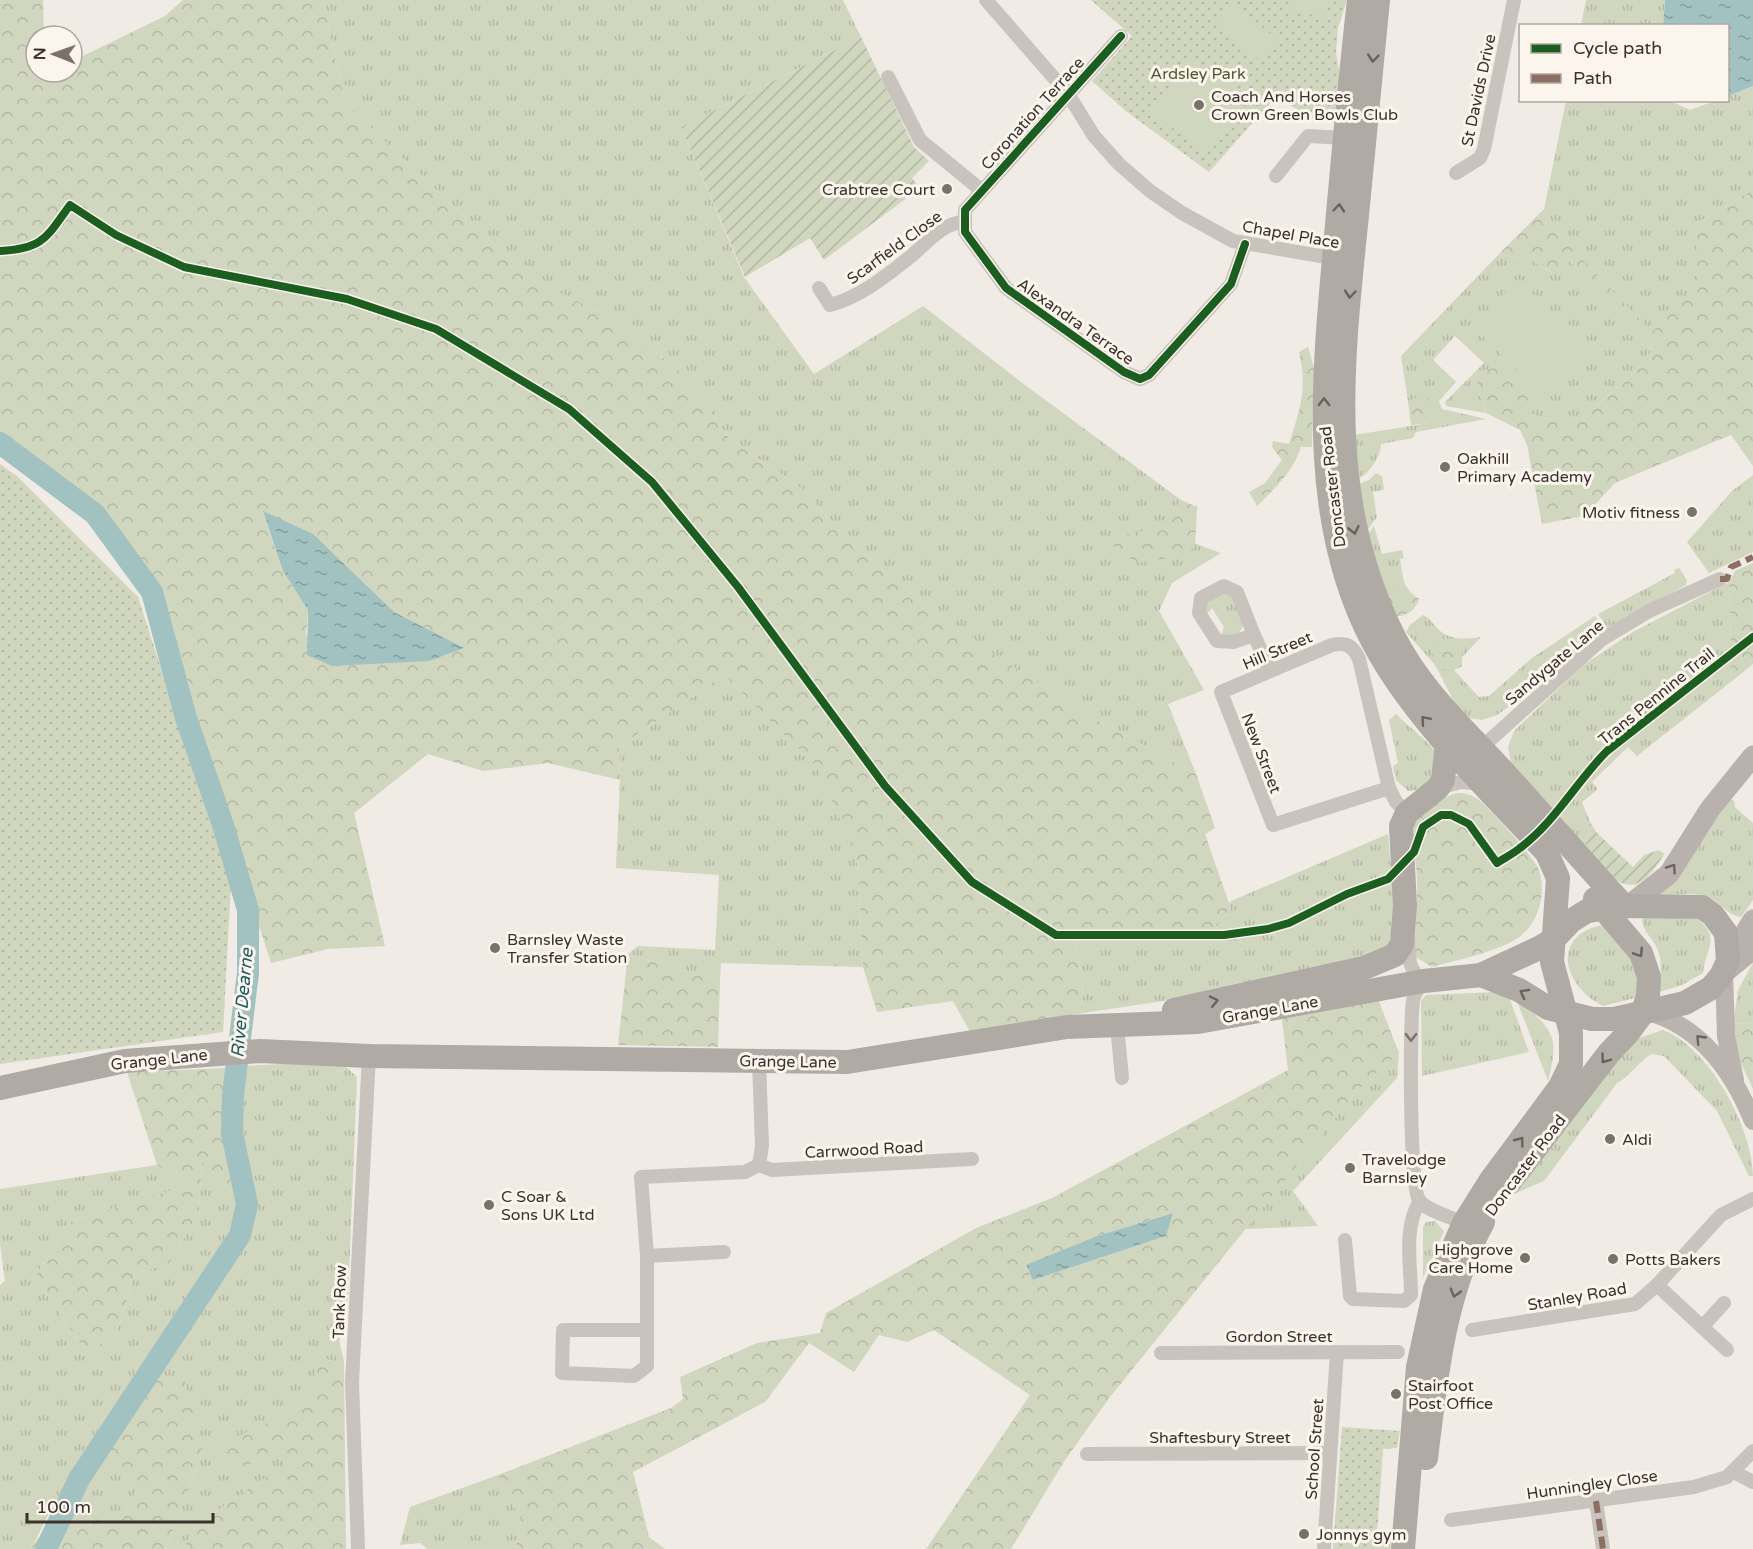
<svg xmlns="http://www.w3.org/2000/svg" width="1753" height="1549" viewBox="0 0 1753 1549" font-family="'Varela Round',sans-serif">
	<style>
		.grass { fill: url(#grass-tufts) }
		.forest { fill: url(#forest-crowns); fill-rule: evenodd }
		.park { fill: url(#park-dots) }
		.garden { fill: url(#garden-furrows) }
		.pitch { fill: #d1d6bf }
		.water { fill: url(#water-ripples) }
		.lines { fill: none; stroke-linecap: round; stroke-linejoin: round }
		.river { stroke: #a1c2c1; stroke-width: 22 }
		.street { stroke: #c9c3be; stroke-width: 14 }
		.secondary { stroke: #bab3ae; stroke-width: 18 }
		.primary { stroke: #b8b1ad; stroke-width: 21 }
		.highway { stroke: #afaaa4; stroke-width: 24 }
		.quiet { stroke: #8d6e63; stroke-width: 6; stroke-dasharray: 12 6; stroke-linecap: butt }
		.cycleway-casing { stroke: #fbf5ee; stroke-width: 11 }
		.cycleway { stroke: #1b5e20; stroke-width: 8 }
		.oneway { stroke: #69615b }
		.oneway2 { stroke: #6d645f }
		.oneway3 { stroke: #7b726d }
		.oneway4 { stroke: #6e645f }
		.poi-dot { fill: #7a716c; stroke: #fbf5ee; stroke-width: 2 }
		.labels { text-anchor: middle; stroke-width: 6; stroke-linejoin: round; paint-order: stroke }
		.park-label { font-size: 16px; fill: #4a5a2e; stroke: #fbf5ee }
		.street-label { font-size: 16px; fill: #3b302b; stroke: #fbf5ee }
		.poi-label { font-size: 16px; fill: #3b302b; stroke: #fbf5ee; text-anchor: start }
		.water-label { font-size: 18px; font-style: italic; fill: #1f5a5e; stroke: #fbf5ee }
	</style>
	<defs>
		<pattern id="grass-tufts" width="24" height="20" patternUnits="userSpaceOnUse" patternTransform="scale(1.5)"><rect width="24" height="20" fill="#d1d6bf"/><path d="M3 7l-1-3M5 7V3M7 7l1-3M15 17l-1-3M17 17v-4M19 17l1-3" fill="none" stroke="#b4b8a4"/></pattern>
		<pattern id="forest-crowns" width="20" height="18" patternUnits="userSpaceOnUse" patternTransform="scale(1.5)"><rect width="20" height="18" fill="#d1d6bf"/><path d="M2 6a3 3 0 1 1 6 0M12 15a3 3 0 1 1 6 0" fill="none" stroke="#b4b8a4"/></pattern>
		<pattern id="park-dots" width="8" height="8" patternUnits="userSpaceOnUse" patternTransform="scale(1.5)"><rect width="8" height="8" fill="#d1d6bf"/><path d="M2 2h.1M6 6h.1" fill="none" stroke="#b4b8a4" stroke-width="1.8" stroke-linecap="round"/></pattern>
		<pattern id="garden-furrows" width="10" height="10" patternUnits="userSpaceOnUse" patternTransform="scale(1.5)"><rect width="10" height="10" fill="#d1d6bf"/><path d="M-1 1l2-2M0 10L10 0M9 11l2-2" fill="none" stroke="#b4b8a4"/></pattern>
		<pattern id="water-ripples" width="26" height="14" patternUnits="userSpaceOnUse" patternTransform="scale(1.5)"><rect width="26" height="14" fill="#a1c2c1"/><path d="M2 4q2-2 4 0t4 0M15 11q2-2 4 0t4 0" fill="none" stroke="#849e9d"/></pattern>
	</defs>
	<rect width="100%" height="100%" fill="#f0ebe5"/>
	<!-- grass -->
	<g class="grass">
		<polygon points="323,0 843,0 861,37 681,127 744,277 814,374 923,306 1029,388 1181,500 1160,531 1221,553 1172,583 1159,611 1204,690 1168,704 1196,774 1089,716 949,625 852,544 801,488 730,439 684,375 617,320 532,280 345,104"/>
		<polygon points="1586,0 1665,0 1663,25 1581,25"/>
		<polygon points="1753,86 1753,190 1696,224 1698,288 1652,333 1559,235 1544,209 1566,101 1670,101 1690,110 1715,101 1728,100 1728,96"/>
		<path d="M1499,254L1533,261L1552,273L1570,261L1653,349L1635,372L1581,420L1536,418L1524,388H1477L1486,413L1446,406L1445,402L1484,363L1455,336L1433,360L1456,382L1439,401L1442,409L1486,419L1416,432L1413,438L1381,444C1381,455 1369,476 1357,479L1354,435L1429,423L1417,398L1408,401L1401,356Z"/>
		<polygon points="1376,473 1382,476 1384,490 1373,492 1377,517 1369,528 1364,528 1358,484 1369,480"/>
		<polygon points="1753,475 1753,552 1709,573 1687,542 1732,491"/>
		<path d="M1374,526L1382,554L1402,550L1404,558L1400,559C1403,578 1403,589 1419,599C1415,610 1408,616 1395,616L1366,537Z"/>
		<polygon points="1679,568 1687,580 1686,585 1602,631 1603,621 1598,614 1675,573 1674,570"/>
		<polygon points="1729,582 1732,681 1637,756 1628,747 1592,782 1598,789 1582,802 1590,822 1585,848 1560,816 1511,764 1508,747 1514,731 1582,666 1633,632"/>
		<polygon points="1219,592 1232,594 1244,624 1238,635 1227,638 1221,636 1224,627 1212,608 1206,615 1206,602"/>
		<path d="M1423,615C1430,618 1432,623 1438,629C1450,641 1466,639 1481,637L1452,668L1479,697L1489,696L1532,658L1595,616L1599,622L1598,633L1525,695L1497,715L1482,720L1470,718L1457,707L1435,665L1406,632L1410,625Z"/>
		<polygon points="724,675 817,766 857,858 863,967 721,963 720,981 628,954 638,946 715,950 719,875 616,868 620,780 619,747"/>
		<path d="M1396,714C1404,723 1436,747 1437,755C1438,761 1436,769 1436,775L1417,790L1408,791L1396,780L1393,766L1398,763L1389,720Z"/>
		<path d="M1728,797L1734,801L1735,807L1753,823V900L1741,917C1728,916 1721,902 1708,897C1693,891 1672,896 1655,896Z"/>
		<polygon points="1388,834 1395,915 1389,945 1367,959 1229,991 1083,1013 1082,975 1073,931 1209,931 1231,909 1229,902"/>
		<path d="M1642,917H1696C1722,939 1706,947 1703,973L1682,985L1656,993C1661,977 1664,962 1656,946C1650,935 1642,931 1642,917Z"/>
		<path d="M1602,925L1636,962L1639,997L1603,1006C1563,986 1550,936 1602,925Z"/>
		<polygon points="1753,963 1753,1023 1733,1024 1738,990"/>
		<polygon points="1497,992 1509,997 1529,1052 1422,1076 1421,1001 1426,995"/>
		<path d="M1517,1001C1553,1028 1560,1036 1548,1081Z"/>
		<path d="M1663,1030C1709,1047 1753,1129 1753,1176H1749L1717,1111L1664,1056L1651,1054C1640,1061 1627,1079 1617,1083L1544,1181L1516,1193L1633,1040Z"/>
		<polygon points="1399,1053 1397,1078 1293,1191 1318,1226 1245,1229 1357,1091"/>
		<path d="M319,1062L343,1064L357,1077L348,1300C341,1314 339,1330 340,1345C341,1352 344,1356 344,1365L320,1357L308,1404L219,1446L226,1470L280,1455L290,1461L198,1524L183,1549H166L203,1451L154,1378L245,1236L254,1201L240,1131L237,1091L243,1066Z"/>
		<polygon points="202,1161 240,1201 224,1245 54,1503 31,1549 0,1549 0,1285 5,1281 0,1243 0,1189 157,1165 191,1185 72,1221 35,1277 86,1352 116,1335 135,1274 170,1263 199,1211"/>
		<polygon points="1435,1221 1444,1231 1423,1278 1423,1227 1426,1222"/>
		<polygon points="106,1449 137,1489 123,1518 59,1533"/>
		<polygon points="498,1475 521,1520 515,1549 428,1549 420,1543 400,1545 410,1507"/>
	</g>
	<!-- forest -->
	<g class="forest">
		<path d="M0,0H43L44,36H36V72H72V55L83,56L165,16L183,0H323L345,104L532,280L617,320L684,375L730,439L801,488L852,544L949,625L1089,716L1196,774L1215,828L1205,834L1231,909L1209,931H1073L1082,975L1083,1013L970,1032L953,1001L877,1012L863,967L857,858L817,767L724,675L619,747L620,780L548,763L483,771L428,754L354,813L385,946L328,949L271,963L152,592L99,508L0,434ZM263,512L354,575L393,612L463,648L306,635L308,610L283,571Z"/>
		<polygon points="1753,190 1753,466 1731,435 1615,483 1584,516 1542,524 1527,445 1520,430 1486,413 1477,388 1479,371 1500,367 1524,388 1537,418 1581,420 1635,372 1653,349 1570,261 1553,273 1533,261 1499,254 1544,209 1559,235 1652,332 1697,288 1696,224"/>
		<path d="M1308,347L1314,368L1312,447H1301C1293,472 1275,488 1257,506L1249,492L1265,483L1282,460L1272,447L1273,441L1289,444C1300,409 1308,389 1299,352Z"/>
		<polygon points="1417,398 1435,400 1440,414 1429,423 1411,425 1408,401"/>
		<polygon points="1181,500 1197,507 1195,547 1174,557 1137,563 1113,546 1123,535 1162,527"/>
		<polygon points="1753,563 1753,664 1732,681 1729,582 1735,571"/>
		<path d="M1392,585L1397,586L1399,595L1408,592L1419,599C1415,610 1408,616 1395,616L1391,609L1388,589Z"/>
		<polygon points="1441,638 1454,639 1462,652 1462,666 1452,671 1442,669 1431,652"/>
		<path d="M1458,793C1466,793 1472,795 1479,800C1490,809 1535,858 1539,870C1546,890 1540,917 1526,931C1507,951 1459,959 1432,967L1414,956C1415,924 1420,889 1415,858C1413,847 1409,837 1414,826C1421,811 1442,797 1458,793Z"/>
		<polygon points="628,954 720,981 718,1047 618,1045"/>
		<path d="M1378,999L1399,1053L1357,1091L1110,1397L1065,1460L1011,1549H926L1030,1395L934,1330L907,1342L879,1335L854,1372L809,1343L765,1402L633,1472L649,1537L665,1549H515L521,1520L498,1475L671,1408L683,1399L680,1377L757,1343L820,1333L826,1313L976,1228L1052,1198L1288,1070L1281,1011ZM1172,1213L1166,1236L1033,1280L1026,1266L1097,1236Z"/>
		<polygon points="1753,1023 1753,1089 1739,1059 1733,1024"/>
		<polygon points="228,1068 224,1128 240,1201 202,1162 199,1211 170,1263 135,1274 116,1335 86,1352 35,1277 72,1221 190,1185 157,1165 127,1072"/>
		<polygon points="320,1357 344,1365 346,1549 183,1549 198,1524 289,1461 280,1456 226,1470 218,1446 308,1404"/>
		<polygon points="154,1378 185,1381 203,1451 166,1549 31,1549 38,1538 123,1518 137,1489 106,1449"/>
	</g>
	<!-- park -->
	<g class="park">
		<polygon points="1091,0 1347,0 1338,28 1336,53 1340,75 1334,123 1308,119 1278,94 1209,172 1127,112 1092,81 1132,36"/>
		<polygon points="0,464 18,477 138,597 231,885 223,1032 0,1064"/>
		<polygon points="1342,1427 1400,1431 1397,1448 1383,1449 1377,1535 1392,1537 1390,1549 1333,1549"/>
	</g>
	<!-- garden -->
	<g class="garden">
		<polygon points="861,37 914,147 929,161 912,178 920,188 824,260 810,238 745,277 681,127"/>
		<path d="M1590,822L1596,832L1633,867L1644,855L1659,850L1664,854C1634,906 1616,884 1585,848Z"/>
	</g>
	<!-- pitch -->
	<g class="pitch">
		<polygon points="1291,0 1326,0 1324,16 1290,12"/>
		<polygon points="1233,4 1277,39 1260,60 1216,26"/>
		<polygon points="1192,57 1248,98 1206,153 1151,112"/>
		<polygon points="1519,279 1590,352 1544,398 1472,325"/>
	</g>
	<!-- water -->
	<g class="water">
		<polygon points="1665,0 1753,0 1753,86 1728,96 1728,26 1663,25"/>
		<polygon points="263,511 313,534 394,612 464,648 429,661 332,666 307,655 308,610 283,571"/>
		<polygon points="1173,1213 1166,1236 1033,1280 1026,1265 1097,1236"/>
	</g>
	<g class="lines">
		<!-- river -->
		<polyline class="river" points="0,443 95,514 152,592 186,718 223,825 248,910 248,973 233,1095 232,1133 247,1204 240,1235 79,1479 46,1549"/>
		<!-- street -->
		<g class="street">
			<polyline points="986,0 1068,94 1094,136 1119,164 1150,191 1182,213 1233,241 1338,259"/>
			<polyline points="1121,36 965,210 965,232 1006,288 1124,372 1140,379 1149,375 1231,284 1245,244"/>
			<polyline points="888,77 920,140 981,190"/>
			<polyline points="1456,173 1480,158 1484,149 1514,0"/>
			<polyline points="1276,176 1308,136 1345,138"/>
			<path d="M819,288L830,305C859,298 886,276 910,257C926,244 942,223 963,222"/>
			<polyline points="1254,635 1237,592 1224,586 1201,598 1199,613 1217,641 1233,642 1254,635 1270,670"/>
			<polyline points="1481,748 1601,640 1649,611 1720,579"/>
			<path d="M1389,788L1273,825L1221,692L1332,645C1347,642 1353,646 1359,659L1389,788L1396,802L1407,813"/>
			<polyline points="1438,788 1461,782 1482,784"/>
			<path d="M1408,938C1409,956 1407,970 1424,981C1419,987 1414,994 1413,1001C1410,1026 1409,1185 1419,1200C1426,1211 1452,1217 1464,1223"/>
			<polyline points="1117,1025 1122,1078"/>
			<polyline points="759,1165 772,1170 972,1159"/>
			<path d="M1345,1240L1350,1296L1353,1299L1404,1301L1411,1295C1411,1265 1403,1227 1420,1201"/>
			<polyline points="647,1256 724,1252"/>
			<polyline points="1657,1285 1727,1350"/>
			<polyline points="1702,1327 1724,1303"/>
			<polyline points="645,1330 563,1330 562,1373 634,1376 647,1366 647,1256 641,1177 745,1172 759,1165 762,1146 759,1061"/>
			<polyline points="1472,1330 1635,1304 1657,1285 1721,1215 1753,1199"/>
			<polyline points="1161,1353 1398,1352"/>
			<polyline points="1087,1454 1330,1453"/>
			<polyline points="1734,1472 1753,1482"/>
			<polyline points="1596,1501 1603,1549"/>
			<polyline points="1451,1520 1694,1487 1727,1477 1753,1451"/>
			<polyline points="358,1549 352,1382 369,1056"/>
			<polyline points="1324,1549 1337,1352"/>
		</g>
		<!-- secondary -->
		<g class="secondary">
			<polyline points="1724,972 1726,1036 1735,1080"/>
			<path d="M1649,1012C1702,1027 1733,1072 1753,1121"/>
		</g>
		<!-- primary -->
		<g class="primary">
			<polyline points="1628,906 1669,874 1710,809 1753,756"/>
			<polyline points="1728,961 1753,920"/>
			<polyline points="1726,971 1753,949"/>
		</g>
		<!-- highway -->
		<g class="highway">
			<path d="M1359,0C1350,79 1343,157 1336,236C1324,372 1307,517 1373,642C1414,720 1488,788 1547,853L1558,878L1552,962L1571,1033V1064L1560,1087L1491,1180L1464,1223L1435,1289L1418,1367L1403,1549"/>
			<path d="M1378,0C1371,75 1364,150 1356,225C1341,370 1326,505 1395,639C1420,688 1462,727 1499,767C1542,813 1581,860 1624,906"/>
			<polyline points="1174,1010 1364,968 1395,955 1402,944 1405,906 1401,826 1407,813 1438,788 1443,780 1447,743"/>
			<polyline points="0,1088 125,1061 260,1051 369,1056 847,1062 1067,1027 1198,1022 1424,981 1481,975 1519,990 1548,1008 1592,1019 1614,1019 1685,1003 1711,988 1721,976 1728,961 1726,933 1713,915 1702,907 1624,906 1587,911 1571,921 1554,939 1539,948 1481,975"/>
			<polyline points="1509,1183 1609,1053 1628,1033 1642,1014 1648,996 1649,977 1641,953 1595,899"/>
			<path d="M1426,1458C1436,1377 1444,1294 1483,1222"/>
		</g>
		<!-- quiet -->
		<g class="quiet">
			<polyline points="1720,579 1727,579 1731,567 1753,557"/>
			<polyline points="1596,1501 1603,1549"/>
		</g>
		<defs>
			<g id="cycleway">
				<polyline points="1121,36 965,210 965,232 1006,288 1124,372 1140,379 1149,375 1231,284 1245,244"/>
				<path d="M0,251C43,249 46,238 70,205L116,235L184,267L347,299L436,329L569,409L652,482L738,587L885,786L972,882L1056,935H1224L1268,929L1289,923L1347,894L1388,879L1414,852L1423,827L1441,815H1451L1469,824L1497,863C1504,858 1513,854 1520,848C1555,822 1577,781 1607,751L1753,637"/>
			</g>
		</defs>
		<!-- cycleway casing -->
		<use href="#cycleway" class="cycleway-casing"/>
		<!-- cycleway -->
		<use href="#cycleway" class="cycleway"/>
	</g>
	<!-- one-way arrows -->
	<defs><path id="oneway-chevron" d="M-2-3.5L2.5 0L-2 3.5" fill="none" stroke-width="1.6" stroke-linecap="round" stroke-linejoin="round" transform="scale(1.5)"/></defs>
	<g class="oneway">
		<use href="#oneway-chevron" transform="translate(1373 58) rotate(96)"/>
		<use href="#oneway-chevron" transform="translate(1339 208) rotate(-85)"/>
		<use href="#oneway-chevron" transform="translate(1350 294) rotate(95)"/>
		<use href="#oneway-chevron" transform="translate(1324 402) rotate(-91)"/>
		<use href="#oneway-chevron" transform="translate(1354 530) rotate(78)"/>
		<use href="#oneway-chevron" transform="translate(1425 720) rotate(-131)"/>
		<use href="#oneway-chevron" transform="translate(1639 953) rotate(57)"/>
		<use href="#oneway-chevron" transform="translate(1524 993) rotate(-151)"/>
		<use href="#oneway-chevron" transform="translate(1214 1001) rotate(-12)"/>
		<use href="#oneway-chevron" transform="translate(1605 1059) rotate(126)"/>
		<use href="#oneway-chevron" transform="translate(1520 1141) rotate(-53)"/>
		<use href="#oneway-chevron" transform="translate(1455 1293) rotate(106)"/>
	</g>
	<use class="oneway2" href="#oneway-chevron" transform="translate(1672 868) rotate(-56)"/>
	<use class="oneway3" href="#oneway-chevron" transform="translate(1411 1037) rotate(91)"/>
	<use class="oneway4" href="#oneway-chevron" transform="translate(1700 1039) rotate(-134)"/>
	<!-- markers -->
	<g class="poi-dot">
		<circle cx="1199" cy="105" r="6"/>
		<circle cx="947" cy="189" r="6"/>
		<circle cx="1445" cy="467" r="6"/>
		<circle cx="1692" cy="512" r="6"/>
		<circle cx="495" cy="948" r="6"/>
		<circle cx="1610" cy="1139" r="6"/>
		<circle cx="1350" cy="1168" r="6"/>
		<circle cx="489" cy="1205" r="6"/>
		<circle cx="1525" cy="1258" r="6"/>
		<circle cx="1613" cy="1259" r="6"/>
		<circle cx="1396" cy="1394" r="6"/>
		<circle cx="1304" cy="1534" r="6"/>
	</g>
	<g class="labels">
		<!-- park labels -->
		<g class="park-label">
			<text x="1198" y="79">Ardsley Park</text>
		</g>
		<!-- street labels -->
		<g class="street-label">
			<text transform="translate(1478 90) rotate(-78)" y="6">St Davids Drive</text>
			<text transform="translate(1032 113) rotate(-48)" y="6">Coronation Terrace</text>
			<text transform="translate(1291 234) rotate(10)" y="6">Chapel Place</text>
			<text transform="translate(894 247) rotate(-36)" y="6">Scarfield Close</text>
			<text transform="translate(1076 321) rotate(35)" y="6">Alexandra Terrace</text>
			<text transform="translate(1332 487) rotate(-97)" y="6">Doncaster Road</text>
			<text transform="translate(1277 650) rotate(-23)" y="6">Hill Street</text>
			<text transform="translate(1554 662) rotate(-40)" y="6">Sandygate Lane</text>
			<text transform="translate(1656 696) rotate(-39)" y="6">Trans Pennine Trail</text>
			<text transform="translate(1262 753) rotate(69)" y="6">New Street</text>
			<text transform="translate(1270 1009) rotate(-10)" y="6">Grange Lane</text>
			<text transform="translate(159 1059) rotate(-6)" y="6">Grange Lane</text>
			<text transform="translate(788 1061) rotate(1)" y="6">Grange Lane</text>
			<text transform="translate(864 1149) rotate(-3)" y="6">Carrwood Road</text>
			<text transform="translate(1525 1165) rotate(-53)" y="6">Doncaster Road</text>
			<text transform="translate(1577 1296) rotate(-10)" y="6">Stanley Road</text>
			<text transform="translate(339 1302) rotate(-88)" y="6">Tank Row</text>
			<text x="1279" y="1342">Gordon Street</text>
			<text x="1220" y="1443">Shaftesbury Street</text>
			<text transform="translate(1314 1449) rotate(-86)" y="6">School Street</text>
			<text transform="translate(1592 1484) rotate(-8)" y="6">Hunningley Close</text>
		</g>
		<!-- poi labels -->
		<g class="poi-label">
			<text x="1211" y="102">Coach And Horses<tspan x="1211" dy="18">Crown Green Bowls Club</tspan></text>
			<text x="935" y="195" text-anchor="end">Crabtree Court</text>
			<text x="1457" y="464">Oakhill<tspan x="1457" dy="18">Primary Academy</tspan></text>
			<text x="1680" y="518" text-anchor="end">Motiv fitness</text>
			<text x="507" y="945">Barnsley Waste<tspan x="507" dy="18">Transfer Station</tspan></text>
			<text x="1622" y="1145">Aldi</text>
			<text x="1362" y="1165">Travelodge<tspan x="1362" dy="18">Barnsley</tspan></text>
			<text x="501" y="1202">C Soar &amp;<tspan x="501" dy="18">Sons UK Ltd</tspan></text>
			<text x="1513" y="1255" text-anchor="end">Highgrove<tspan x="1513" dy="18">Care Home</tspan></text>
			<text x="1625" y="1265">Potts Bakers</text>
			<text x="1408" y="1391">Stairfoot<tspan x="1408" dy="18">Post Office</tspan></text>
			<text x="1316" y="1540">Jonnys gym</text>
		</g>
		<!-- water labels -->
		<g class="water-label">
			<text transform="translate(242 1003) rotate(-85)" y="6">River Dearne</text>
		</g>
	</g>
	<!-- legend -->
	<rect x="1519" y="24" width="210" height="78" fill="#fbf5ee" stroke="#aea6a0" stroke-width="1.5"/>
	<rect x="1531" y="44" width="30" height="9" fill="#1b5e20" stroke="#aea6a0" stroke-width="1.5"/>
	<text x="1573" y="54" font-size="18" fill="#3b302b">Cycle path</text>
	<rect x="1531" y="74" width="30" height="9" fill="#8d6e63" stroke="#aea6a0" stroke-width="1.5"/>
	<text x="1573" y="84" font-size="18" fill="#3b302b">Path</text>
	<!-- north arrow -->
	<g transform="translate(54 54) rotate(271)"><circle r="28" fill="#fbf5ee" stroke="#aea6a0" stroke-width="1.5"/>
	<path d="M0-4.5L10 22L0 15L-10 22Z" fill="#7a716c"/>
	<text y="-9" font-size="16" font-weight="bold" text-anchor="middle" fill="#3b302b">N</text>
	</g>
	<!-- scale -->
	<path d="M27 1513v9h186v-9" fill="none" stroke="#3b302b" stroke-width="3"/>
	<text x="36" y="1513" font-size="18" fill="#3b302b" stroke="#fbf5ee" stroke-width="4.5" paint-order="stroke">100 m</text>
</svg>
